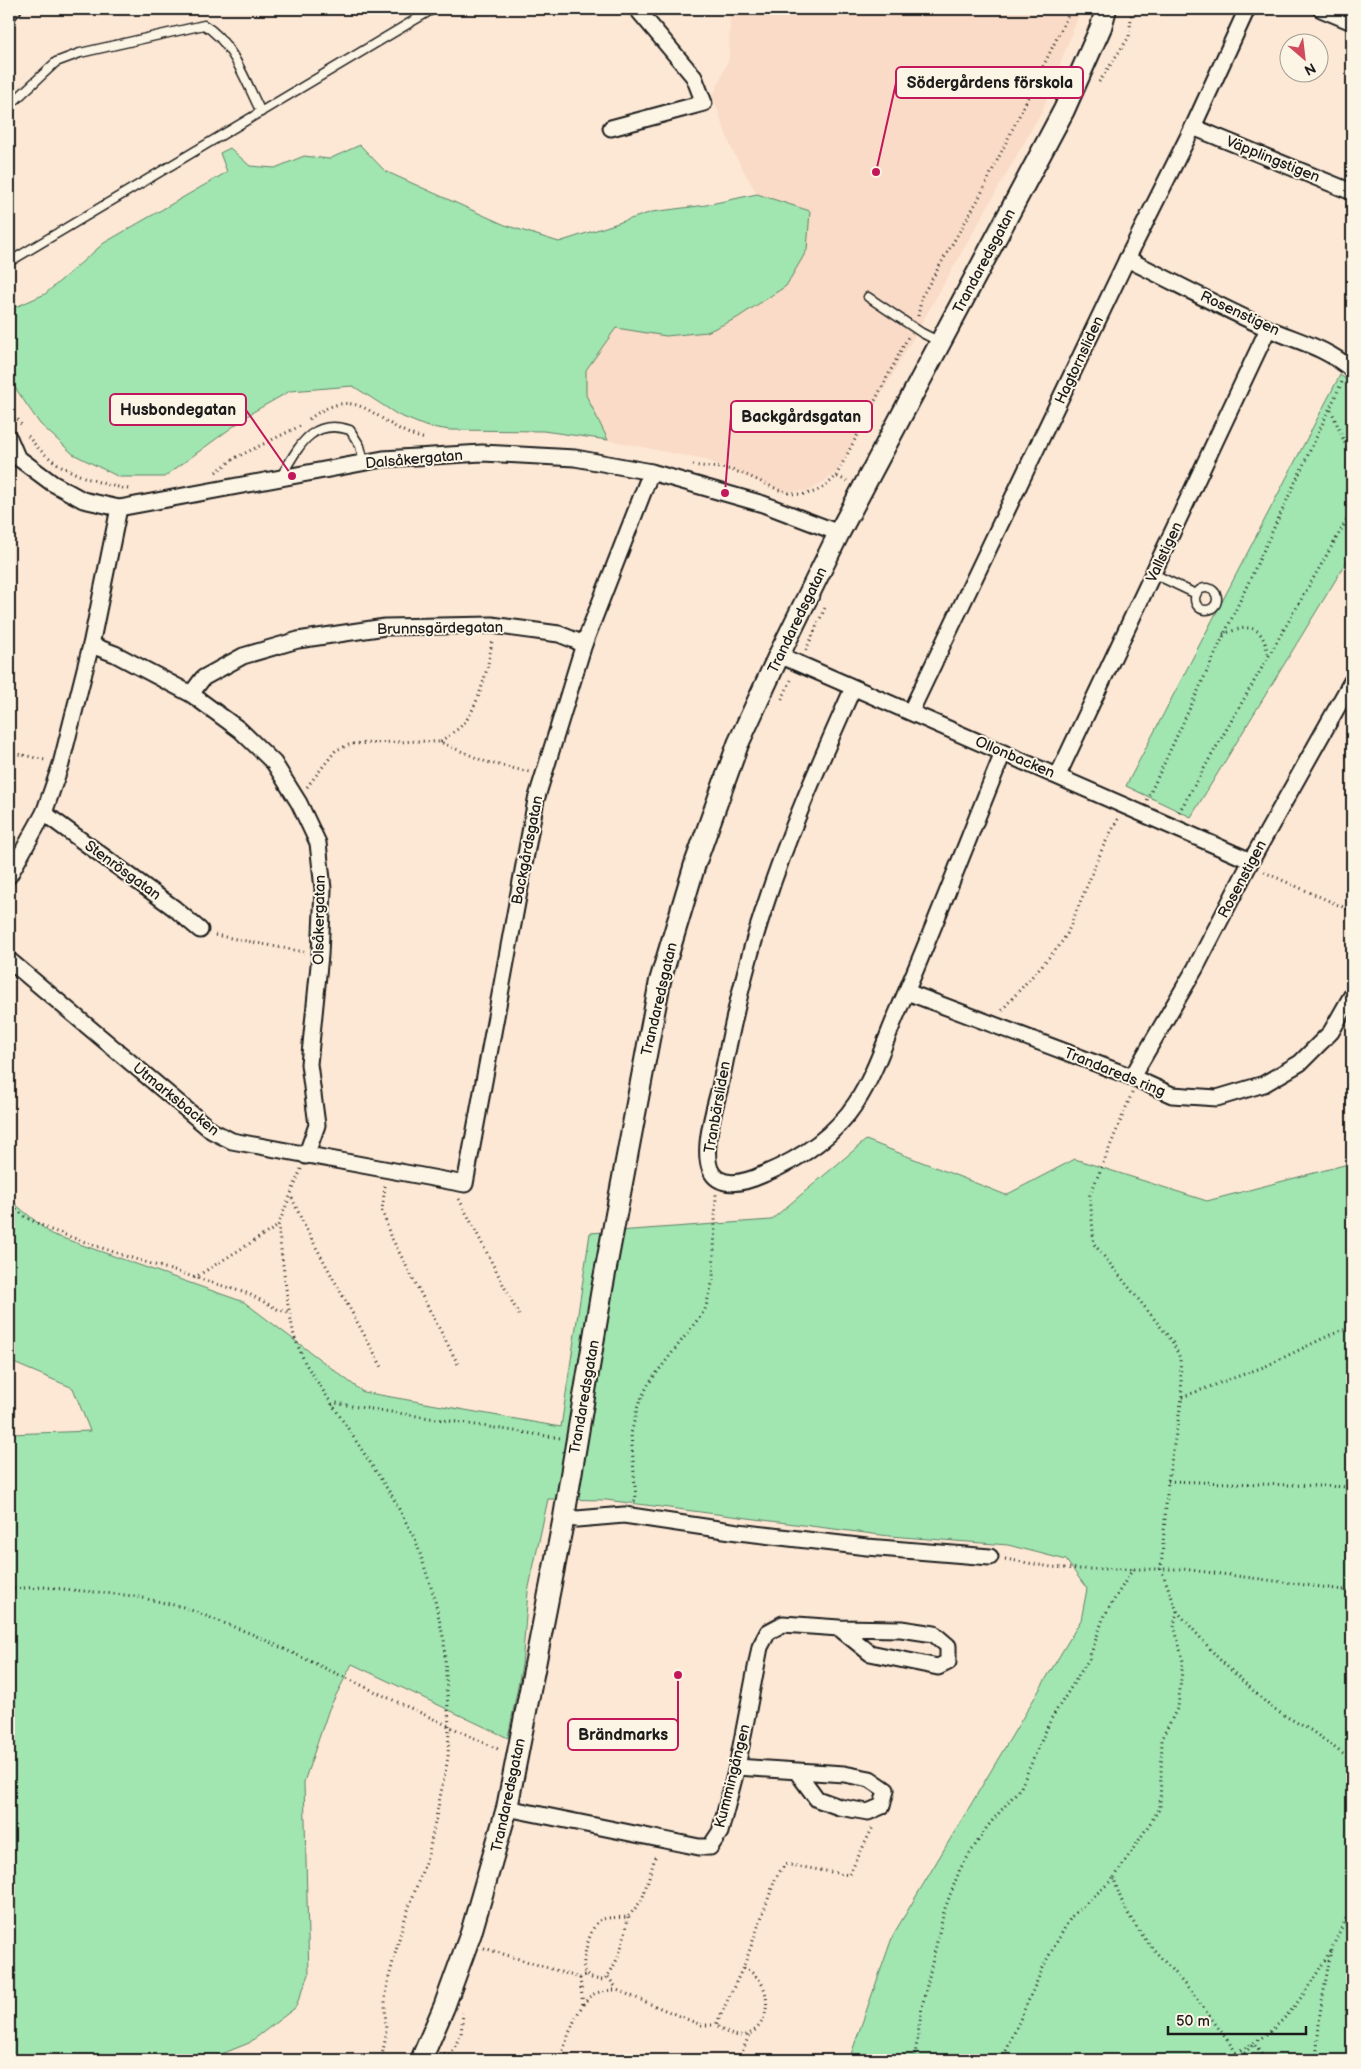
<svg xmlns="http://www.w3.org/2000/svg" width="1361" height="2069" viewBox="0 0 1361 2069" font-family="'Balsamiq Sans',sans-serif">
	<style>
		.built { fill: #f9dbc7 }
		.green { fill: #a1e5b1; stroke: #5e8066 }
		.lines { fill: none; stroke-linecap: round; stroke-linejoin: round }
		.lane-casing { stroke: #1c1c1c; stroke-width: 11 }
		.street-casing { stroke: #1c1c1c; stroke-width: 19 }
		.secondary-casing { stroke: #1c1c1c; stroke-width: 24 }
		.path { stroke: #1c1c1c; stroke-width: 3; stroke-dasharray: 1 4; stroke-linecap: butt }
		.lane { stroke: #fcf5e5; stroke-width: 8 }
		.street { stroke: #fcf5e5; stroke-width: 15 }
		.secondary { stroke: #fcf5e5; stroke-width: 20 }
		.labels { text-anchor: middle; stroke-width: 4; stroke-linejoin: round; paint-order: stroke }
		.street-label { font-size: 15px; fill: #1c1c1c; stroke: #fcf5e5 }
		.leader { fill: none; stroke: #c2185b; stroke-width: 2 }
		.callout-dot { fill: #c2185b; stroke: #fcf5e5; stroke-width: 2 }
		.callout { fill: #fcf5e5; stroke: #c2185b; stroke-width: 2 }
		.callout-label { font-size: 16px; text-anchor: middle; font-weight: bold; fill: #1c1c1c }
	</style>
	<rect width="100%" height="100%" fill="#fde8d5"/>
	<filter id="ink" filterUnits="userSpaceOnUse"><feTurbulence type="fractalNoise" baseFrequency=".02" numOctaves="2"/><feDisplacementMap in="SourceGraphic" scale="10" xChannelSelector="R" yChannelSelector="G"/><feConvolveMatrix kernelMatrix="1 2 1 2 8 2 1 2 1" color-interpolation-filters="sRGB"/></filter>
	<g filter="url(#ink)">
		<!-- built -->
		<polygon class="built" points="730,9 1081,9 1042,111 837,472 810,491 781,491 706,460 608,440 586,395 586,370 616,328 666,336 707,332 737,318 810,211 757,194 732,150 713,97 729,58"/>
		<!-- green -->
		<g class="green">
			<polygon points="360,145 385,171 505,225 559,242 652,212 706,205 757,194 810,211 807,250 786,286 737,318 707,332 666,336 616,328 586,370 586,395 608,440 543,431 450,430 425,426 398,415 353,386 290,391 253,412 164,477 119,477 73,454 40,424 9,379 9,310 45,294 104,243 227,172 220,153 230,148 250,166 275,168 304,156 329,159"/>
			<polygon points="1340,375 1352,384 1352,553 1191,817 1126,786"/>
			<polygon points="866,1140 1006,1195 1075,1159 1207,1201 1352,1163 1352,2060 849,2060 893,1935 1081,1620 1087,1589 1066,1560 1008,1545 889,1536 606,1500 548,1499 528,1592 522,1665 508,1738 352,1664 329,1709 304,1782 309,1975 295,2008 249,2043 207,2060 9,2060 9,1434 90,1431 73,1388 9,1361 9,1199 51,1234 244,1302 363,1392 561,1427 590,1233 771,1220"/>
		</g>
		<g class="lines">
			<defs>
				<g id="lane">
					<path d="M9,106L56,62L80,53L204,25C233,42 246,83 261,112"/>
					<polyline points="9,262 433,9"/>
					<polyline points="868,297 922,333 940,342"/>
					<path d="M280,478C298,449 310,417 350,430L360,446L364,462"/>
					<polyline points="1154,574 1196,594"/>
					<circle cx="1206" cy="599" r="11"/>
				</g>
				<g id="street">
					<polyline points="1321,9 1352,22"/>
					<polyline points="9,13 13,9"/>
					<polyline points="1193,127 1352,192"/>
					<polyline points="611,128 704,103 694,77 637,9"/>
					<path d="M1127,259C1174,282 1220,307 1267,328C1299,342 1325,347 1352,370"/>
					<polyline points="9,438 17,457 52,483 83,500 119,508 383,459 482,453 575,458 651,472 763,504 839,533"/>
					<polyline points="91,645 115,654 191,694 240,730 274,763 299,803 318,843 323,889 320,955 309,1064 317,1125 306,1156"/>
					<polyline points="779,655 1251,861"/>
					<path d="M853,688C821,760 789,831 765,906C745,965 732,1026 720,1087C715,1107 696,1166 718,1179C731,1187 751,1180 764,1174C800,1159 834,1136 856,1103C874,1076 885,1041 898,1011C935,926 968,839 1003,753"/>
					<polyline points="191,694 203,678 243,656 298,640 385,627 492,625 559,634 584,644"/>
					<polyline points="911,711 1127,259 1193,127 1247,9"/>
					<polyline points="1058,775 1268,329"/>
					<polyline points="44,813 174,908 200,930"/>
					<polyline points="9,876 44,813 61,764 91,645 119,508"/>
					<polyline points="9,960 212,1131 232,1141 465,1184 536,800 584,644 651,472"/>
					<polyline points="907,992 1132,1077 1172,1095 1217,1098 1264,1084 1300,1063 1331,1032 1352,995"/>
					<polyline points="1132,1077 1195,969 1251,861 1352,681"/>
					<polyline points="564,1517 577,1519 624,1515 738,1532 867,1547 990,1557"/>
					<polyline points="737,1767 844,1774 870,1779 886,1790 882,1806 868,1812 839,1807 817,1799 797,1772"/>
					<polyline points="507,1808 699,1847 710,1847 720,1832 737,1767 760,1647 768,1632 783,1624 839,1628 901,1629 934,1634 948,1646 948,1662 938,1667 870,1653 839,1628"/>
				</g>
				<polyline id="secondary" points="421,2060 444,2007 471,1933 507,1808 564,1517 602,1289 660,981 695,864 738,744 779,655 839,533 1064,110 1101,27 1106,9"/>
			</defs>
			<!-- lane casing -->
			<use href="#lane" class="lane-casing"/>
			<!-- street casing -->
			<use href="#street" class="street-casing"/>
			<!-- secondary casing -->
			<use href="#secondary" class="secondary-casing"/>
			<!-- path -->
			<g class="path">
				<polyline points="1099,82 1129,37 1132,9"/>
				<polyline points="918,316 922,296 979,198 1071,9"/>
				<polyline points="1331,410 1352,460"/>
				<path d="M309,419C363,379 374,428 426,439"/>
				<polyline points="9,421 17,418 22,426"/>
				<path d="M28,436C51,468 90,482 128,489"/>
				<path d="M693,465C706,467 722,467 735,471C773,483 801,514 836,476L847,481"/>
				<polyline points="216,472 235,458 300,426"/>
				<polyline points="836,476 908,337"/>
				<path d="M1223,634C1251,624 1262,624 1268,655"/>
				<polyline points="806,650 825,608"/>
				<polyline points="782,699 792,678"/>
				<path d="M441,742C447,735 456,732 462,725C478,710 490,662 492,640"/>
				<polyline points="9,752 45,760"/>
				<polyline points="307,787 336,750 351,744 418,741 440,742 486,762 529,772"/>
				<polyline points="1147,800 1342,382"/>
				<polyline points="1179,812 1352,511"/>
				<polyline points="1264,872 1352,911"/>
				<polyline points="215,935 304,952"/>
				<polyline points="1002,1010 1059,946 1067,934 1103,847 1118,819"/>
				<polyline points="1132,1093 1090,1195 1094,1244 1172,1341 1180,1358 1182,1397 1168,1481 1161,1569 1177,1611 1219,1659 1273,1709 1312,1731 1347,1757 1352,1767"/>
				<polyline points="301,1169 278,1226 288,1304 294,1336 305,1363 392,1496 416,1541 434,1596 444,1641 449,1727 448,1758 429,1852 403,1924 389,1977 385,2000 386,2036 381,2060"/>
				<polyline points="385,1186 382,1210 390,1235 459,1366"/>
				<polyline points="292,1198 305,1227 383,1369"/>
				<polyline points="459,1199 519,1315"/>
				<polyline points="9,1203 25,1217 51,1230 119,1254 249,1294 279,1310 289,1312"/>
				<polyline points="194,1278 278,1226"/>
				<polyline points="9,1380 12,1379"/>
				<polyline points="1182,1397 1266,1366 1330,1335 1352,1327"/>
				<polyline points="332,1405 336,1403 352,1406 560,1438"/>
				<polyline points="1168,1481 1352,1487"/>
				<polyline points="634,1501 636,1499 631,1434 638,1405 649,1383 705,1310 713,1280 716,1194"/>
				<polyline points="1005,1559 1051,1567 1081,1569 1183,1569 1352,1591"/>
				<polyline points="9,1589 43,1587 134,1596 183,1607 252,1634 500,1750"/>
				<path d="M1177,1611L1174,1625L1183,1661L1178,1707L1162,1738L1160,1808L1114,1878C1125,1923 1156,1951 1185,1985C1203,2006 1219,2029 1236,2052C1286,2030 1304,1994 1331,1950"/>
				<path d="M628,1917C626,1934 617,1970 603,1980C597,1979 589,1979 585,1973C580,1965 590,1928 598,1922C604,1916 619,1918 628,1917L642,1900L656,1854"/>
				<polyline points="484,1948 580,1978 586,1974"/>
				<path d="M743,1968C789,1986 761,2064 716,2025L745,1963L776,1877L785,1864L849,1875L873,1827"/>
				<polyline points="608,1977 617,1989"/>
				<polyline points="580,1978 583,2006"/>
				<polyline points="444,2054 456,2060"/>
				<polyline points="448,2060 461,2034 463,2013"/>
				<path d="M560,2060C565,2044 578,2002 594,1994C601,1991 609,1990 617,1990L701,2025H716"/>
				<polyline points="739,2060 749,2035"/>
				<polyline points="917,2060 915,2055 922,2007 944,1911 960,1869 987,1827 1021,1787 1051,1719 1089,1659 1104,1616 1133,1569"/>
				<polyline points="1002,2060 1046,1961 1071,1917 1114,1878"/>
				<polyline points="1237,2060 1254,2044 1266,2060"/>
				<polyline points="1316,2060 1320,2013 1331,1950 1352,1906"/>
			</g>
			<!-- lane -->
			<use href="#lane" class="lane"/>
			<!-- street -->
			<use href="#street" class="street"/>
			<!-- secondary -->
			<use href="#secondary" class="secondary"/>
		</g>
	</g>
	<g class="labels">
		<!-- street labels -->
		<g class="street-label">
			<text transform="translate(1273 159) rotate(22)" y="5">Väpplingstigen</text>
			<text transform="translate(984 261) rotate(-62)" y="5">Trandaredsgatan</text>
			<text transform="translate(1240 313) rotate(25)" y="5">Rosenstigen</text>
			<text transform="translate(1079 360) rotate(-65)" y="5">Hagtornsliden</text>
			<text transform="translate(414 459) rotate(-5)" y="5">Dalsåkergatan</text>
			<text transform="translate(1164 552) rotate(-65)" y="5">Vallstigen</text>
			<text transform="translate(797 620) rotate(-64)" y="5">Trandaredsgatan</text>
			<text transform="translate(440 628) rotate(-1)" y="5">Brunnsgärdegatan</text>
			<text transform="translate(1015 757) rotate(23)" y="5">Ollonbacken</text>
			<text transform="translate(527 850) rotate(-79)" y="5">Backgårdsgatan</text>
			<text transform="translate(123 870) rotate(36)" y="5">Stenrösgatan</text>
			<text transform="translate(1242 879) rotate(-62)" y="5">Rosenstigen</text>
			<text transform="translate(319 920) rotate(-89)" y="5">Olsåkergatan</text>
			<text transform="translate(659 999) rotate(-77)" y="5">Trandaredsgatan</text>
			<text transform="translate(1115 1072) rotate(22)" y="5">Trandareds ring</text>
			<text transform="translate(176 1099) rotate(39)" y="5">Utmarksbacken</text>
			<text transform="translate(717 1107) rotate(-80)" y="5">Tranbärsliden</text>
			<text transform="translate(584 1397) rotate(-80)" y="5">Trandaredsgatan</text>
			<text transform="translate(732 1776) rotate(-76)" y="5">Kummingången</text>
			<text transform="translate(508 1795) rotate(-78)" y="5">Trandaredsgatan</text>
		</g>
	</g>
	<!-- callouts -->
	<path class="leader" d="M876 172L896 83M292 476L246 410M725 493L731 416M678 1675L678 1734"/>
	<g class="callout-dot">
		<circle cx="876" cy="172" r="5"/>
		<circle cx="292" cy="476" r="5"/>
		<circle cx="725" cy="493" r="5"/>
		<circle cx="678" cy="1675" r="5"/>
	</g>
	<g class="callout">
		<rect x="896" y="67" width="187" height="31" rx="5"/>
		<rect x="110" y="394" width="136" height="31" rx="5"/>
		<rect x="731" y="401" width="141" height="31" rx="5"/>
		<rect x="568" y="1719" width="110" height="31" rx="5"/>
	</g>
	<g class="callout-label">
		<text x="990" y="88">Södergårdens förskola</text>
		<text x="178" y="415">Husbondegatan</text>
		<text x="801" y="422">Backgårdsgatan</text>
		<text x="623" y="1740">Brändmarks</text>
	</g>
	<!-- margin -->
	<rect width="1361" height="2069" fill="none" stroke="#fcf5e5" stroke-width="30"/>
	<rect x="15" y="15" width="1331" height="2039" fill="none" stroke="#1c1c1c" stroke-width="2" filter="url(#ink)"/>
	<!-- north arrow -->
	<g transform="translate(1304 58) rotate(152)"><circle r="24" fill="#fcf5e5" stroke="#a29e95"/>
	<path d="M0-4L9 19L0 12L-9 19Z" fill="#d1495b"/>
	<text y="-8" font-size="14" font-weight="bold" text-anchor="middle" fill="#1c1c1c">N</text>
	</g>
	<!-- scale -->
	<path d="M1168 2026v8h138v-8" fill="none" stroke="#1c1c1c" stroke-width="2.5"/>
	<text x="1176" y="2026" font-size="15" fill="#1c1c1c" stroke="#fcf5e5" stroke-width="4" paint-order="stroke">50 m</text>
</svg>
